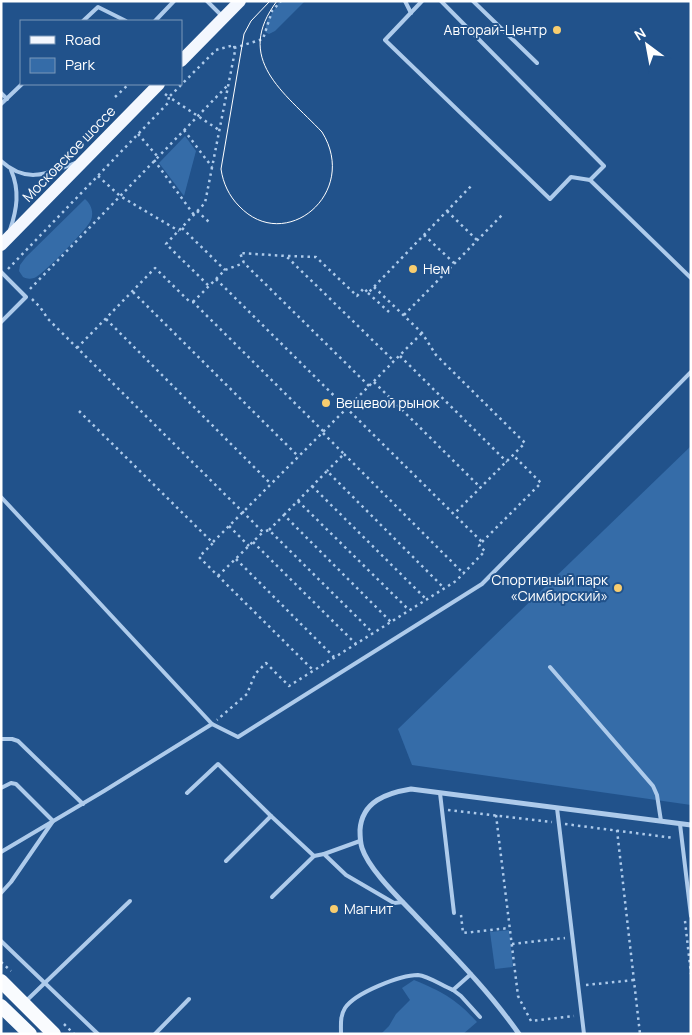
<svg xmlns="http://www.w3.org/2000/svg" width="692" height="1035" viewBox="0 0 692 1035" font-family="Manrope,sans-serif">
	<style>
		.green { fill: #356ca8 }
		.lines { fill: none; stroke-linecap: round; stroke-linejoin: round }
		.path { stroke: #aecbeb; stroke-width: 2.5; stroke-dasharray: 2.5 4; stroke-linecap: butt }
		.service { stroke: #aecbeb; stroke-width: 4 }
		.minor { stroke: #aecbeb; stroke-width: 5 }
		.primary { stroke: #f3f7fe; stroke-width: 12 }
		.trunk { stroke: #f9fbfe; stroke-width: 14 }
		.tram { stroke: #fff; stroke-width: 1 }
		.poi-dot { fill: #f8cd6f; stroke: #21528b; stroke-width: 2 }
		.labels { text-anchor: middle; stroke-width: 4; stroke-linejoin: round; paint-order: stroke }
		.poi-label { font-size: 14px; fill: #fff; stroke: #21528b; text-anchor: start }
		.street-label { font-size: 14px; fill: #fff; stroke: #21528b }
	</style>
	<rect width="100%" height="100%" fill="#21528b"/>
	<!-- green -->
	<g class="green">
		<polygon points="280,1 305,1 275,31 269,34 265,32 267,21"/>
		<polygon points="185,136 196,151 184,196 159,163"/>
		<path d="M85,199C91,204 94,212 91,220C89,227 42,276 34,278C30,279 27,279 23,277L19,271L20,265L26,257Z"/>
		<polygon points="691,446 691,805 412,765 398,729"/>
		<polygon points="509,930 513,967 495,969 490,932"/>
		<path d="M414,980C443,992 456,999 477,1022L463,1034H381L389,1026L396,1014L410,1000L402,988Z"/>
	</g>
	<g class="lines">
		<!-- path -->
		<g class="path">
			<polyline points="234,48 263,39 272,11 281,1"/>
			<polyline points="165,94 169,97 216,50 234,45 235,51 205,203 166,244 209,286"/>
			<polyline points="115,97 129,84"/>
			<polyline points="184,130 212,167"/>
			<polyline points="138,134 158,157"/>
			<polyline points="154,160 194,215"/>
			<polyline points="98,176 120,196 179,231"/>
			<polyline points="197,211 209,222"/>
			<polyline points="447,211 477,240"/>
			<polyline points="182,228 225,270"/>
			<polyline points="424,235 454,263"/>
			<polyline points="288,256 316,257 357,296 364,288 368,293 473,184"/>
			<polyline points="8,269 168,103 169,97 219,130"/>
			<polyline points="216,279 482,542 479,546 485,551 456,581 289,686 266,663 255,674 247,694 217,720"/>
			<polyline points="374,287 422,333 436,355 525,443 454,514"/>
			<polyline points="30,289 228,85"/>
			<polyline points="133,292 299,457"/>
			<polyline points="368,293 389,312"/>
			<polyline points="32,299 40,307 48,319 263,532 269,530 373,633"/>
			<polyline points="193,302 225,270 244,263"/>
			<polyline points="404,315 504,213"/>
			<polyline points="106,319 271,484"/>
			<polyline points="77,348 155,268 190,302 193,302 324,432"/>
			<polyline points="400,356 507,462"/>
			<polyline points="374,382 481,488"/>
			<polyline points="369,386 244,263 240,253 286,256 394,361"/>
			<polyline points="79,411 213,543 199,557 314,671"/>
			<polyline points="323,433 344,454 327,471"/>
			<polyline points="344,454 464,574"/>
			<polyline points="312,486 426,599"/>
			<polyline points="298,501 409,610"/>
			<polyline points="284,515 327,471 444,588"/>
			<polyline points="229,526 249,546"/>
			<polyline points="269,530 284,515 391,622"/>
			<polyline points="213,542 422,333"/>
			<polyline points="253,542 356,644"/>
			<polyline points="482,542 541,483 513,455"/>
			<polyline points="236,559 334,657"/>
			<polyline points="218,576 263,532"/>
			<polyline points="448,810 552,822"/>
			<polyline points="496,815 518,996 531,1021 574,1016"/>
			<polyline points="565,824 674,838"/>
			<polyline points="617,830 640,1034"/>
			<polyline points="461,915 463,933 509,928"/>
			<polyline points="685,921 691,974"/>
			<polyline points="512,944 565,938"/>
			<polyline points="1,962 11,971"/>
			<polyline points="586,985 634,980"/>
			<polyline points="64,1024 74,1034"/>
		</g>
		<!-- service -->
		<g class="service">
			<polyline points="207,1 222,16"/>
			<polyline points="405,1 411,13"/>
			<polyline points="422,1 385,40 550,199 571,177 590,180"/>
			<polyline points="441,1 604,166 590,180 691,278"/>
			<polyline points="473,1 537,63"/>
			<polyline points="83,21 98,7 126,21"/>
			<polyline points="155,21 174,1"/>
			<polyline points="1,93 7,99"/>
			<polyline points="1,104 22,84"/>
			<path d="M1,161C26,184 47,174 75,163"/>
			<path d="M10,230C17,209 20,191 11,170"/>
			<polyline points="1,272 26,297 1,322"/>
			<polyline points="1,497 212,724"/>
			<polyline points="550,667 653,786 657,795 661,821"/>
			<polyline points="1,739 12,739 18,741 83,804"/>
			<polyline points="1,788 11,783 16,784 53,821 11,882 1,893"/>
			<polyline points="187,793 218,764 271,816"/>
			<polyline points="440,793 454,913"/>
			<polyline points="557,808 584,1034"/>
			<polyline points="680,824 691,916"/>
			<polyline points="1,852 104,791 212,724 238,737 482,584 691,372"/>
			<polyline points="324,854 360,841"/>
			<polyline points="226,861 271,816 314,856"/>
			<polyline points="272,897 314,856 324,854 346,875 394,903 403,902"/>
			<polyline points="1,941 98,1034"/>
			<polyline points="453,990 461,996 480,1017"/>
			<polyline points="25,1002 130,901"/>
			<polyline points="155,1034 189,999"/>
			<path d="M341,1034C341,1024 340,1016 345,1008C355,993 400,975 418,975C429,976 442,986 453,990L471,974"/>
		</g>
		<!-- minor -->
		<path class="minor" d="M519,1034C489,991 452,954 416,916C401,900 369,870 362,848C360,842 360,836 360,830C362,801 387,793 411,789L691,825"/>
		<!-- primary -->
		<g class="primary">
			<polyline points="181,61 240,1"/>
			<polyline points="1,245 159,84"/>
		</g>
		<!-- trunk -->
		<g class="trunk">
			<polyline points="1,981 54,1034"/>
			<polyline points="1,1006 30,1034"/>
		</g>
		<!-- tram -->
		<path class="tram" d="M270,1L251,21L244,34L221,169C223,183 229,196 239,206C285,255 360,193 322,132C284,92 233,59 277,1"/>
	</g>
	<!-- markers -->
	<g class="poi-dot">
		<circle cx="557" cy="30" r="5"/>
		<circle cx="413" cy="269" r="5"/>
		<circle cx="326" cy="403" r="5"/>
		<circle cx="618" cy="588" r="5"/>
		<circle cx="334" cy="909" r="5"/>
	</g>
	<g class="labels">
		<!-- poi labels -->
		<g class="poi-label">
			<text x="547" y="35" text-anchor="end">Авторай-Центр</text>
			<text x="423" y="274">Нем</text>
			<text x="336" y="408">Вещевой рынок</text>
			<text x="608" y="585" text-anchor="end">Спортивный парк<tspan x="608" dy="16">«Симбирский»</tspan></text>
			<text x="344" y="914">Магнит</text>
		</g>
		<!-- street labels -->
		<g class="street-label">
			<text transform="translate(69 154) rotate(-46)" y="5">Московское шоссе</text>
		</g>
	</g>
	<!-- border -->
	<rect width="692" height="1035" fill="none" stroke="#ffffff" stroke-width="5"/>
	<!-- legend -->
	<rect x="20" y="20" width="162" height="65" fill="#21528b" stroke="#7a97b9"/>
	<rect x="30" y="36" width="25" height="8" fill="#f3f7fe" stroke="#7a97b9"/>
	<text x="65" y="45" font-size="15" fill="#ffffff">Road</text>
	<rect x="30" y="58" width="25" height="15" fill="#356ca8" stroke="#7a97b9"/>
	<text x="65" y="70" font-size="15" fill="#ffffff">Park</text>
	<!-- north arrow -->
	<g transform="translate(647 45) rotate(328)" stroke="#21528b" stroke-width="4" paint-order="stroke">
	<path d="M0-4L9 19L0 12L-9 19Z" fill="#ffffff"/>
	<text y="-8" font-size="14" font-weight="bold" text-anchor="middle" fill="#ffffff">N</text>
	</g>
</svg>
